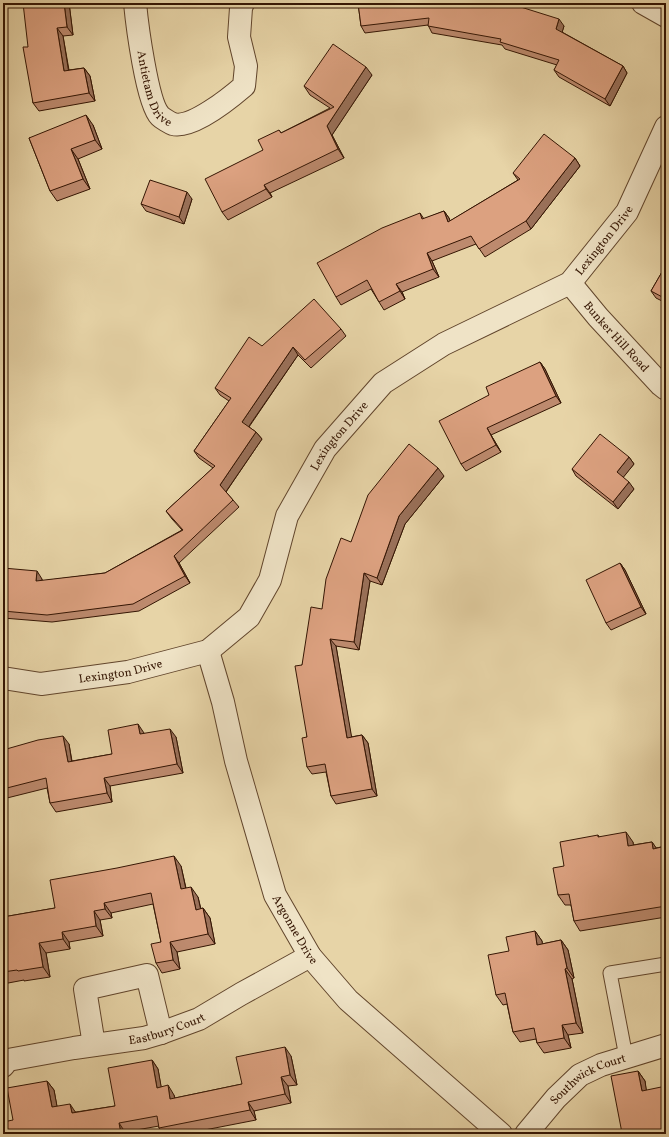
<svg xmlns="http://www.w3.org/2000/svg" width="669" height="1137" viewBox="0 0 669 1137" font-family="Vollkorn,serif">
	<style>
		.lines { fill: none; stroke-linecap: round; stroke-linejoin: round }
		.lane-casing { stroke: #61452c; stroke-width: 15 }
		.street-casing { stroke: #61452c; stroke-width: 24 }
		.lane { stroke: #efe3c6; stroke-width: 13 }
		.street { stroke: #efe3c6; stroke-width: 22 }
		.wall { fill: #bd8a6e; stroke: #341503 }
		.shaded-wall { fill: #9a715a; stroke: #341503 }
		.building { fill: #dca180; stroke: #341503 }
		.labels { text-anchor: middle; stroke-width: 3; stroke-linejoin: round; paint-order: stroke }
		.street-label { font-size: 12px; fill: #341503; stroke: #efe3c6 }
	</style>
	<rect width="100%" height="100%" fill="#e7d4a7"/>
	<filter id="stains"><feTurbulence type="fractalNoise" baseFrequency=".005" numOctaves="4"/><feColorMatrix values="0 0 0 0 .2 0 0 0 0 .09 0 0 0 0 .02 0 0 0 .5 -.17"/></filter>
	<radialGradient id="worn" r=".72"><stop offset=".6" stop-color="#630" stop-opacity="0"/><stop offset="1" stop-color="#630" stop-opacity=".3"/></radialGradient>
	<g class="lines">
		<defs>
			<polyline id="lane" points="626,1057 610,973 666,964"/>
			<g id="street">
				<path id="s1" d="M135,3C137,24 147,103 160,116C162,118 170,123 173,124C192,129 230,98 244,86L246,66L239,37L241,8L243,3"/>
				<polyline points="643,3 666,16"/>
				<path id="s2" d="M570,283L598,317L661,385L666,389"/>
				<path id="s3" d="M208,651L223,702L236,761L275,895L310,956L348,1000L501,1134"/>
				<path id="s4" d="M3,678L41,684L128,672L208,651L249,617L270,580L287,516L325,449L383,383L444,344L570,283L627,212L666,127"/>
				<polyline points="94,1045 85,989 147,975 161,1033"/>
				<path id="s5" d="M3,1066L8,1060L74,1048L144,1038L161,1033L199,1019L241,994L310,956"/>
				<path id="s6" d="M526,1134L556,1098L580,1075L601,1065L666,1045"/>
			</g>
		</defs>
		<!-- lane casing -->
		<use href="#lane" class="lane-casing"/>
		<!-- street casing -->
		<use href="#street" class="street-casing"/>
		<!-- lane -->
		<use href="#lane" class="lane"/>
		<!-- street -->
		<use href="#street" class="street"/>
	</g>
	<!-- wall -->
	<g class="wall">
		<polygon points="69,3 73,35 63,36 69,70 84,68 90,76 95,101 39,111 33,103 28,47"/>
		<polygon points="358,3 564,26 562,32 623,66 627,73 610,106 559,77 554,70 557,65 505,49 502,45 432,33 428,25 365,33 361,26"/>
		<polygon points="372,75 332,135 344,158 270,193 272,197 228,220 222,212 263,150 279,130 281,133 330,108 310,95 304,86"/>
		<polygon points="93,125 102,149 78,159 90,189 57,201 50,191 29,138"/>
		<polygon points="575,158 580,166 531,229 485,257 476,244 432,261 439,277 402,292 405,299 384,310 379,302 371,289 341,305 336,297 420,213 424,219 444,211 449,218 450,221 518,180 513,173"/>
		<polygon points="192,199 184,224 146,211 141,204"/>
		<polygon points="666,265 666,303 656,298 651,291"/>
		<polygon points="341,329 346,336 311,368 298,355 249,427 256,432 262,439 226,492 233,500 239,507 179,563 190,583 139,611 52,622 3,618 3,568 42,579 42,581 105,573 182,530 172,519 166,511 213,468 199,458 194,451 229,401 220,395 215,388 262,346"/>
		<polygon points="540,362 545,369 561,403 491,435 501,452 466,471 461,464 489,395"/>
		<polygon points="629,457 634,464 623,477 634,489 618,509 576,476 572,469"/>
		<polygon points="444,476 405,524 382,585 370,581 359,650 336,646 351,737 362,735 368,743 377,796 336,804 331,796 326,772 312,774 307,767 307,737 302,665 322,609"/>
		<polygon points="620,563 625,570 646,614 611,630 606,623"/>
		<polygon points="144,734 176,737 183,773 110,786 112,802 56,812 50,803 47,788 3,799 3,750 69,744 72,761 112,754 144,733"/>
		<polygon points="598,835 599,837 633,842 633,845 652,842 656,848 666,846 666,917 580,931 574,921 571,905 565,905 558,895"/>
		<polygon points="181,866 186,888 198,897 201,909 203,908 210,918 215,944 177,952 180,969 162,973 156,963 161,942 153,904 111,913 112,918 100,920 103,936 69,942 70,949 46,953 50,977 24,981 24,980 3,984 3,917 55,908"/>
		<polygon points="535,931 542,941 542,944 561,940 568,950 574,978 572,979 583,1033 568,1035 571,1048 544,1053 537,1043 536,1039 520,1042 513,1032 507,1004 503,1005 496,995 509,951"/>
		<polygon points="291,1056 297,1085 288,1086 291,1103 254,1111 256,1120 184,1134 163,1134 159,1128 159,1126 125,1132 126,1134 3,1134 13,1120 47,1081 54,1090 57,1107 76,1112 115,1106 152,1060 158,1069 161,1087 174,1095 175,1098 242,1084"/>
		<polygon points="638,1071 645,1081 646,1090 666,1134 623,1134 622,1133"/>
	</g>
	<!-- shaded-wall -->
	<g class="shaded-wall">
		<polygon points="64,3 69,3 73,35 67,27"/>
		<polygon points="559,19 564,26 561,36 556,29"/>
		<polygon points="57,28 63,36 70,80 64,71"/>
		<polygon points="623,66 627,73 610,106 605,99"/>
		<polygon points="366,67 372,75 332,135 344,158 338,149 327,126"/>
		<polygon points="84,68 90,76 95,101 89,93"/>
		<polygon points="86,115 93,125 102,149 95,140"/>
		<polygon points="71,149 78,159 90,189 83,179"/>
		<polygon points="575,158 580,166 531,229 526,221"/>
		<polygon points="264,185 270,193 272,197 266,189"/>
		<polygon points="187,192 192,199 184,224 179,217"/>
		<polygon points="444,211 449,218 454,230 448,222"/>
		<polygon points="427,253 432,261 439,277 433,269"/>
		<polygon points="396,284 402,292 405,299 400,291"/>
		<polygon points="293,347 298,355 247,429 242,422"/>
		<polygon points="540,362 545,369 561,403 556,396"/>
		<polygon points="487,428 491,435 501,452 496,445"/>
		<polygon points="256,432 262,439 225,493 220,485"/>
		<polygon points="629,457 634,464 622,479 617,472"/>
		<polygon points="438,468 444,476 405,524 382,585 377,578 399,516"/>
		<polygon points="629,482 634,489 618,509 613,502"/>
		<polygon points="174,556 179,563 190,583 185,576"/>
		<polygon points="620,563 625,570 646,614 641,607"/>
		<polygon points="37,571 42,579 41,589 36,581"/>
		<polygon points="364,573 370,581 359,650 354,642"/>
		<polygon points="330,639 336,646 353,745 347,738"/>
		<polygon points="138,724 144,733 145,742 140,734"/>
		<polygon points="170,729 176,737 183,773 177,764"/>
		<polygon points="362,735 368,743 377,796 372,789"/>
		<polygon points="63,736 69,744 73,770 68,762"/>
		<polygon points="104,778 110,786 112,802 107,793"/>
		<polygon points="626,832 633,842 635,856 628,846"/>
		<polygon points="652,842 659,852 653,849"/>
		<polygon points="174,856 181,866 188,899 181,889"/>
		<polygon points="191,887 198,897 203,920 196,910"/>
		<polygon points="104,903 111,913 112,918 105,909"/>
		<polygon points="203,908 210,918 215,944 208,934"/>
		<polygon points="94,911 100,920 103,936 96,926"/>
		<polygon points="535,931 542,941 544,955 537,945"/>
		<polygon points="62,932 69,942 70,949 63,939"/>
		<polygon points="561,940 568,950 574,978 567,968"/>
		<polygon points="170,942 177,952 180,969 173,960"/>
		<polygon points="39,943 46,953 50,977 43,967"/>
		<polygon points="565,969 572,979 583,1033 576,1023"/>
		<polygon points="562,1025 568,1035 571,1048 564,1038"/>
		<polygon points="285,1047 291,1056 297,1085 290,1075"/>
		<polygon points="152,1060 158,1069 163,1097 157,1088"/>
		<polygon points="638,1071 645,1081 648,1101 642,1091"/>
		<polygon points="281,1077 288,1086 291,1103 285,1094"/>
		<polygon points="47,1081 54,1090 59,1117 52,1107"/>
		<polygon points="168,1085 174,1095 177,1108 170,1099"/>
		<polygon points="248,1102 254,1111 256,1120 250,1110"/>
		<polygon points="70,1104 76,1113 72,1113"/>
		<polygon points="119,1123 125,1132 126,1134 121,1134"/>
	</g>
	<!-- building -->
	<g class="building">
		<polygon points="23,3 64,3 67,27 57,28 64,71 84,68 89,93 33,103 23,47 28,47"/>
		<polygon points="358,3 508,3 559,19 556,29 623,66 605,99 554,70 559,60 500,42 501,39 428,26 429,18 361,26"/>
		<polygon points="333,44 366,67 327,126 338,149 264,185 266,189 222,212 205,179 263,150 258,140 279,130 281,133 334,107 304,86"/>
		<polygon points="86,115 95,140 71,149 83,179 50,191 29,138"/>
		<polygon points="544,134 575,158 526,221 479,249 471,236 427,253 433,269 396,284 400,291 379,302 367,280 336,297 317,263 382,228 420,213 422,219 444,211 448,222 520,179 513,173"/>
		<polygon points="150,180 187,192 179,217 141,204"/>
		<polygon points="666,265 666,299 651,291"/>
		<polygon points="314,299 341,329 305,360 293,347 242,422 256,432 220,485 233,500 174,556 185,576 133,604 47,615 3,611 3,568 37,571 36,581 105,573 183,530 166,511 215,466 194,451 231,398 215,388 249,337 262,346"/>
		<polygon points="540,362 556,396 487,428 496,445 461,464 439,421 489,395 486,387"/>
		<polygon points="600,434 629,457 617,472 629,482 613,502 572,469"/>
		<polygon points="409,444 438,468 399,516 377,578 364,573 354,642 330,639 347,738 362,735 372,789 331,796 325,764 307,767 302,738 307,737 295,666 302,665 311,607 322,609 326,579 341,538 351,542 368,495"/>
		<polygon points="620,563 641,607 606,623 586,580"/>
		<polygon points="665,627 666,627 666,656 663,656"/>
		<polygon points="138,724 140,734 170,729 177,764 104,778 107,793 50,803 46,778 3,789 3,750 38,740 63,736 68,762 112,754 108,730"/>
		<polygon points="626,832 628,846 652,842 653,849 666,846 666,906 574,921 569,894 558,895 553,868 564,866 560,842 598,835 598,837"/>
		<polygon points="174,856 181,889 191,887 196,910 203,908 208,934 170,942 173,960 156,963 151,944 161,942 151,893 104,903 105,909 94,911 96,926 62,932 63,939 39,943 43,967 18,971 17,970 3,972 3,917 55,908 50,880 117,868"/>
		<polygon points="535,931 537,945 561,940 567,968 565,969 576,1023 562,1025 564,1038 537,1043 534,1028 513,1032 505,993 496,995 488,955 509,951 506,937"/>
		<polygon points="285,1047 290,1075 281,1077 285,1094 248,1102 250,1110 159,1128 157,1116 119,1123 121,1134 3,1134 3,1122 13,1120 7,1088 47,1081 52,1107 70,1104 72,1113 115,1106 108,1068 152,1060 157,1088 168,1085 170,1099 242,1084 236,1057"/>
		<polygon points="638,1071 642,1091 666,1086 666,1134 639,1134 638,1130 622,1133 611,1076"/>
	</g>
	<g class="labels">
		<!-- street labels -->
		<g class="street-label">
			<text dy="4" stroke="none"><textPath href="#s1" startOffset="89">Antietam Drive</textPath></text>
			<text dy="4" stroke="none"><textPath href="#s4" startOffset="803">Lexington Drive</textPath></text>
			<text dy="4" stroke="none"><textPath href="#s2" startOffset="71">Bunker Hill Road</textPath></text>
			<text dy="4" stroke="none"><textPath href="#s4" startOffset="467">Lexington Drive</textPath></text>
			<text dy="4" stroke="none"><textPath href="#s4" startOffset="119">Lexington Drive</textPath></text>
			<text dy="4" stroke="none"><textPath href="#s3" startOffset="293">Argonne Drive</textPath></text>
			<text dy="4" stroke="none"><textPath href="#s5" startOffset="170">Eastbury Court</textPath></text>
			<text dy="4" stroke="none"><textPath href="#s6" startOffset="85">Southwick Court</textPath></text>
		</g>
	</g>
	<!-- margin -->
	<rect width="669" height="1137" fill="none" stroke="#e7d4a7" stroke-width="16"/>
	<rect x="4" y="4" width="661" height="1129" fill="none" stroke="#341503" stroke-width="2"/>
	<rect x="8" y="8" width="653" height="1121" fill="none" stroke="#341503"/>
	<rect width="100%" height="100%" filter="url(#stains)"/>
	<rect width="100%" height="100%" fill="url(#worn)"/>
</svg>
